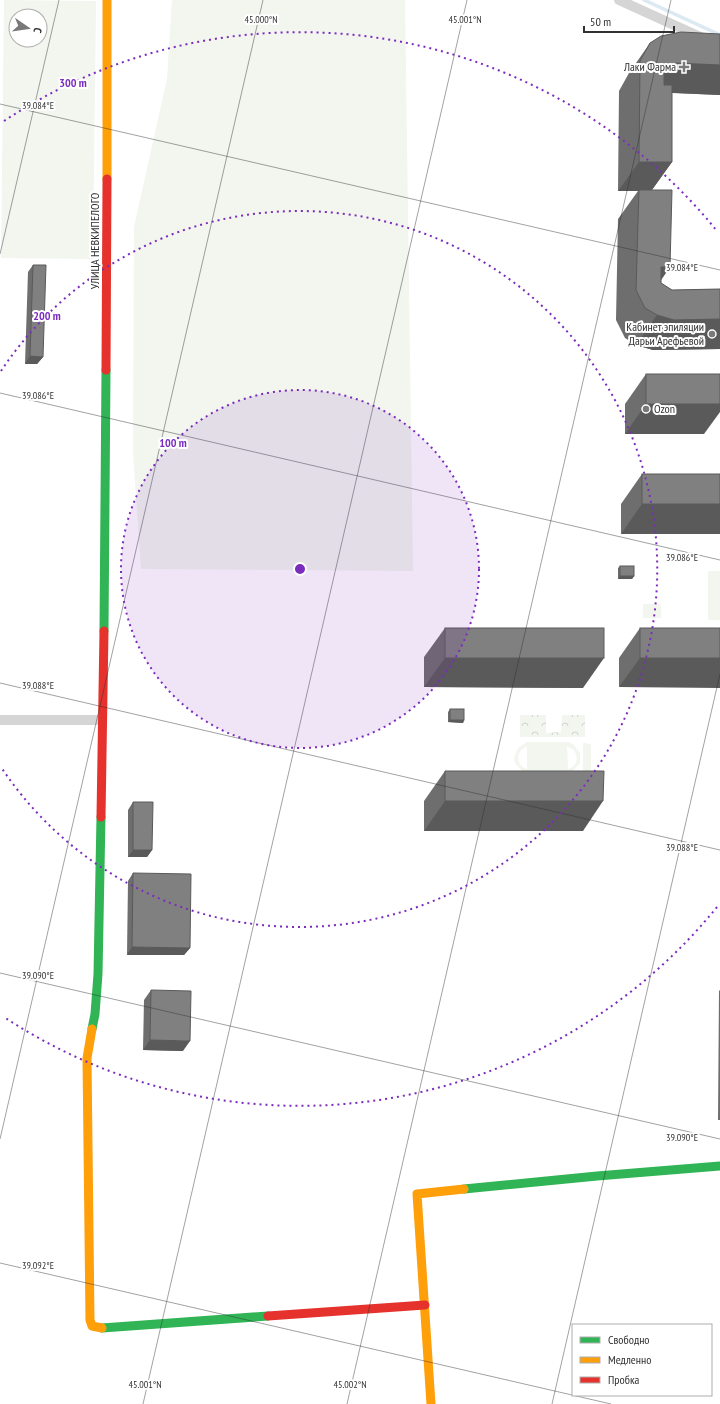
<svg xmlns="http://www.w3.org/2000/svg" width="720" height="1404" viewBox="0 0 720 1404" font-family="'PT Sans Narrow',sans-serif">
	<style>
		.grass { fill: #f2f6ee; fill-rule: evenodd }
		.forest { fill: url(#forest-crowns) }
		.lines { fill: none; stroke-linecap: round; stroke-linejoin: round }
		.stream { stroke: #dbe9f2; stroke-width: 3.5 }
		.street { stroke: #d5d5d5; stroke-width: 10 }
		.fast { stroke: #30b455; stroke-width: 9 }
		.slow { stroke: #ff9f0a; stroke-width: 9 }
		.jam { stroke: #e5322d; stroke-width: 9 }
		.wall { fill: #6e6e6e }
		.shaded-wall { fill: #5a5a5a }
		.building { fill: #808080; stroke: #5a5a5a }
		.ticks { fill: none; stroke: #313131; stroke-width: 1; stroke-opacity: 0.45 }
		.ring { fill: none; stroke: #7b2cbf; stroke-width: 2; stroke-dasharray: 2 4 }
		.poi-dot { fill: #797979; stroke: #fff; stroke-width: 1.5 }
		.labels { text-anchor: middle; stroke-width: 4; stroke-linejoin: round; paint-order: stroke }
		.poi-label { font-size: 12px; fill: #313131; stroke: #fff; text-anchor: end }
		.street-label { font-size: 12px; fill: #313131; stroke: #fff }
		.ticks-label { font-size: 10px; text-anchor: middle; fill: #313131; stroke: #fff; stroke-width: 4; stroke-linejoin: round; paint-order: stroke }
		.centre { fill: #7b2cbf; stroke: #fff; stroke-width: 2 }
		.ring-label { font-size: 12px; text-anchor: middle; font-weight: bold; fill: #7b2cbf; stroke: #fff; stroke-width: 4; stroke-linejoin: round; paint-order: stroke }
	</style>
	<defs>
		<pattern id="forest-crowns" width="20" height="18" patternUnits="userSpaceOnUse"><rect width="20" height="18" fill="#f2f6ee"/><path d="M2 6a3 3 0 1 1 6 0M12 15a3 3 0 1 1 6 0" fill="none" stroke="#d0d3cd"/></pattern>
	</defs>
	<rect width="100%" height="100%" fill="#fff"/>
	<!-- grass -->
	<g class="grass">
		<path d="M4,0L96,1L93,259L1,258ZM16,16H40V40H16Z"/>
		<polygon points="172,0 405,0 413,571 141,569 133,453 134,227 167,79"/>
		<rect x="708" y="571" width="12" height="49"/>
		<rect x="643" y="604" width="18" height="14"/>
		<path d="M527,742H568L573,744L580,753V763L573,771L527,773L522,771L515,763L514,758L518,748ZM527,746V769C518,766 516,758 521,750ZM567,746L574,750C579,758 577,766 568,769Z"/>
		<polygon points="583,743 591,744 591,775 583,775"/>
	</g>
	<!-- forest -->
	<polygon class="forest" points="520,715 546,715 546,733 561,732 562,715 585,715 585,737 520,737"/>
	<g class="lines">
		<!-- stream -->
		<polyline class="stream" points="644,0 720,35"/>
		<!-- street -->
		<g class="street">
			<polyline points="619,0 720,46"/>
			<polyline points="0,720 102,720"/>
		</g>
		<!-- fast -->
		<g class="fast">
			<polyline points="104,631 106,370"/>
			<polyline points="92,1029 95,1014 98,974 101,817"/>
			<polyline points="464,1189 597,1176 720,1166"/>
			<polyline points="102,1328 268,1316"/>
		</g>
		<!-- slow -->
		<g class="slow">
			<polyline points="107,179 107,0"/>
			<polyline points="92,1029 87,1058 90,1320 92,1326 102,1328"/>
			<polyline points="431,1404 417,1194 464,1189"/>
		</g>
		<!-- jam -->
		<g class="jam">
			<polyline points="106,370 107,179"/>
			<polyline points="101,817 104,631"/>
			<polyline points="268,1316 425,1305"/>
		</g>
	</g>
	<!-- wall -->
	<g class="wall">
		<polygon points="720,34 720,95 672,93 672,162 652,190 670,267 661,280 661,283 672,290 720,289 720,349 653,350 636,345 625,338 616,320 618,219 638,191 618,191 619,91 629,73 650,43"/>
		<polygon points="33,265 43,357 37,364 25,364 28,272"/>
		<polygon points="646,374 704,434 625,434 625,404"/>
		<polygon points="642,474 720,474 720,534 621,534 621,504"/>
		<polygon points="620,566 634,576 632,579 618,579 618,568"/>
		<polygon points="445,628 583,688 424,687 424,657"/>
		<polygon points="640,628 720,628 619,687 619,658"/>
		<polygon points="450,709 464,720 463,723 448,722 448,712"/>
		<polygon points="445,771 583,831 424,831 424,801"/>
		<polygon points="133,802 152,850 147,857 128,857 128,810"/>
		<polygon points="133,873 190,948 184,955 127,955 128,881"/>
		<polygon points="151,990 183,1051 143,1050 144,1000"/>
		<polygon points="720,990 720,1120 718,1120 719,991"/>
	</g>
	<!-- shaded-wall -->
	<g class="shaded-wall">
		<polygon points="676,63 720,65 720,95 655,92 664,69"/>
		<polygon points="639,162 672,162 651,191 639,190 638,191 618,191"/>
		<polygon points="661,267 670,267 649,297"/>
		<polygon points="657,315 720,319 720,349 653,350 636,345"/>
		<polygon points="30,356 43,357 37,364 25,364"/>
		<polygon points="646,404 720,404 720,412 704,434 625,434"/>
		<polygon points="642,504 720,504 720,534 621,534"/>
		<polygon points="620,576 634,576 632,579 618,579"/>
		<polygon points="445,658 604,658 583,688 424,687"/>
		<polygon points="640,658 720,658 720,688 619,687"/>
		<polygon points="450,720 464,720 463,723 448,722"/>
		<polygon points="445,801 603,801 583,831 424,831"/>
		<polygon points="133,850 152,850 147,857 128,857"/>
		<polygon points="132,947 190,948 184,955 127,955"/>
		<polygon points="150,1040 190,1041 183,1051 143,1050"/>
	</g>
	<!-- building -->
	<g class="building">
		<polygon points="681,32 720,34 720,65 676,63 664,69 664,85 672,85 672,162 639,162 640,61 650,43 661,36"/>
		<polygon points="639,190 672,190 670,267 661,267 661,283 672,290 720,289 720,319 674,320 657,315 645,308 636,290"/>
		<polygon points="33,265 46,265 43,357 30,356"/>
		<rect x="646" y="374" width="74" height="30"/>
		<rect x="642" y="474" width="78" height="30"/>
		<rect x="620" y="566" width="14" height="10"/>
		<rect x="445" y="628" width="159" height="30"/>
		<rect x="640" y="628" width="80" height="30"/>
		<rect x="450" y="709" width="14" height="11"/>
		<polygon points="445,771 604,771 603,801 445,801"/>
		<polygon points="133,802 153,802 152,850 133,850"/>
		<polygon points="133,873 191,874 190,948 132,947"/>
		<polygon points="151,990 191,991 190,1041 150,1040"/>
	</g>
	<!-- ticks -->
	<path class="ticks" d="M0,104L720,270M0,254L59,0M0,393L720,560M0,683L720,850M0,973L720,1139M0,1139L263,0M0,1263L611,1404M143,1404L467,0M347,1404L671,0M552,1404L720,674"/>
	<!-- distance rings -->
	<circle cx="300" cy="569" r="179" fill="#7b2cbf" fill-opacity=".12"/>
	<g class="ring">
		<circle cx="300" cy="569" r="179"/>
		<path d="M1 371A358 358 0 1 1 1 767"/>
		<path d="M717 907A537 537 0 0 1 4 1017M4 121A537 537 0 0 1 717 231"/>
	</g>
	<!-- markers -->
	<g class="poi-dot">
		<path d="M682 61h4v4h4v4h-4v4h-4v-4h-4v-4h4z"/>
		<circle cx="712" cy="334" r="4"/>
		<circle cx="646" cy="409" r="4"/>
	</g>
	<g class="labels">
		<!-- poi labels -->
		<g class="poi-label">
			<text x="676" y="71">Лаки Фарма</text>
			<text x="704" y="331">Кабинет эпиляции<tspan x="704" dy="14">Дарьи Арефьевой</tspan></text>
			<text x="654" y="413" text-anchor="start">Ozon</text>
		</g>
		<!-- street labels -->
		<g class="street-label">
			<text transform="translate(95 241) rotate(-90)" y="4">УЛИЦА НЕВКИПЕЛОГО</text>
		</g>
	</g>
	<g class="ticks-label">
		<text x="261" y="23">45.000°N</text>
		<text x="465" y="23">45.001°N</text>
		<text x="38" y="109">39.084°E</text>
		<text x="682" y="271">39.084°E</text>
		<text x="38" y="399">39.086°E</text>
		<text x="682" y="561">39.086°E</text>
		<text x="38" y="689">39.088°E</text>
		<text x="682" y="851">39.088°E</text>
		<text x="38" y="979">39.090°E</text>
		<text x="682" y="1141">39.090°E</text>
		<text x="38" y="1269">39.092°E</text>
		<text x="145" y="1388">45.001°N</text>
		<text x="350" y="1388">45.002°N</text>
	</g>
	<circle cx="300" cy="569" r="6" class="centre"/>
	<g class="ring-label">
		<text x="73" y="87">300 m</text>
		<text x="47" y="320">200 m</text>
		<text x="173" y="447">100 m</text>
	</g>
	<!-- legend -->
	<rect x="572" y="1324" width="140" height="72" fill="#ffffff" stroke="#adadad"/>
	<rect x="580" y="1337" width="20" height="6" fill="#30b455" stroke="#adadad"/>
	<text x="608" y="1344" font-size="12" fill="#313131">Свободно</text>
	<rect x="580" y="1357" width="20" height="6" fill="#ff9f0a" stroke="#adadad"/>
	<text x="608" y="1364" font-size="12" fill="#313131">Медленно</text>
	<rect x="580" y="1377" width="20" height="6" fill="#e5322d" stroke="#adadad"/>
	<text x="608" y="1384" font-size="12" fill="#313131">Пробка</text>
	<!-- north arrow -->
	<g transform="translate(28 28) rotate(103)"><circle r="19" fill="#ffffff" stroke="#adadad"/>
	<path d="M0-3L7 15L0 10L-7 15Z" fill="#797979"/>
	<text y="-6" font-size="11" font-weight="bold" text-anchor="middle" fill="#313131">С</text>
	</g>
	<!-- scale -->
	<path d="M584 26v6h90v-6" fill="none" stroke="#313131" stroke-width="2"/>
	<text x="590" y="26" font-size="12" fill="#313131" stroke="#ffffff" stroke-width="3" paint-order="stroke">50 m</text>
</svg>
